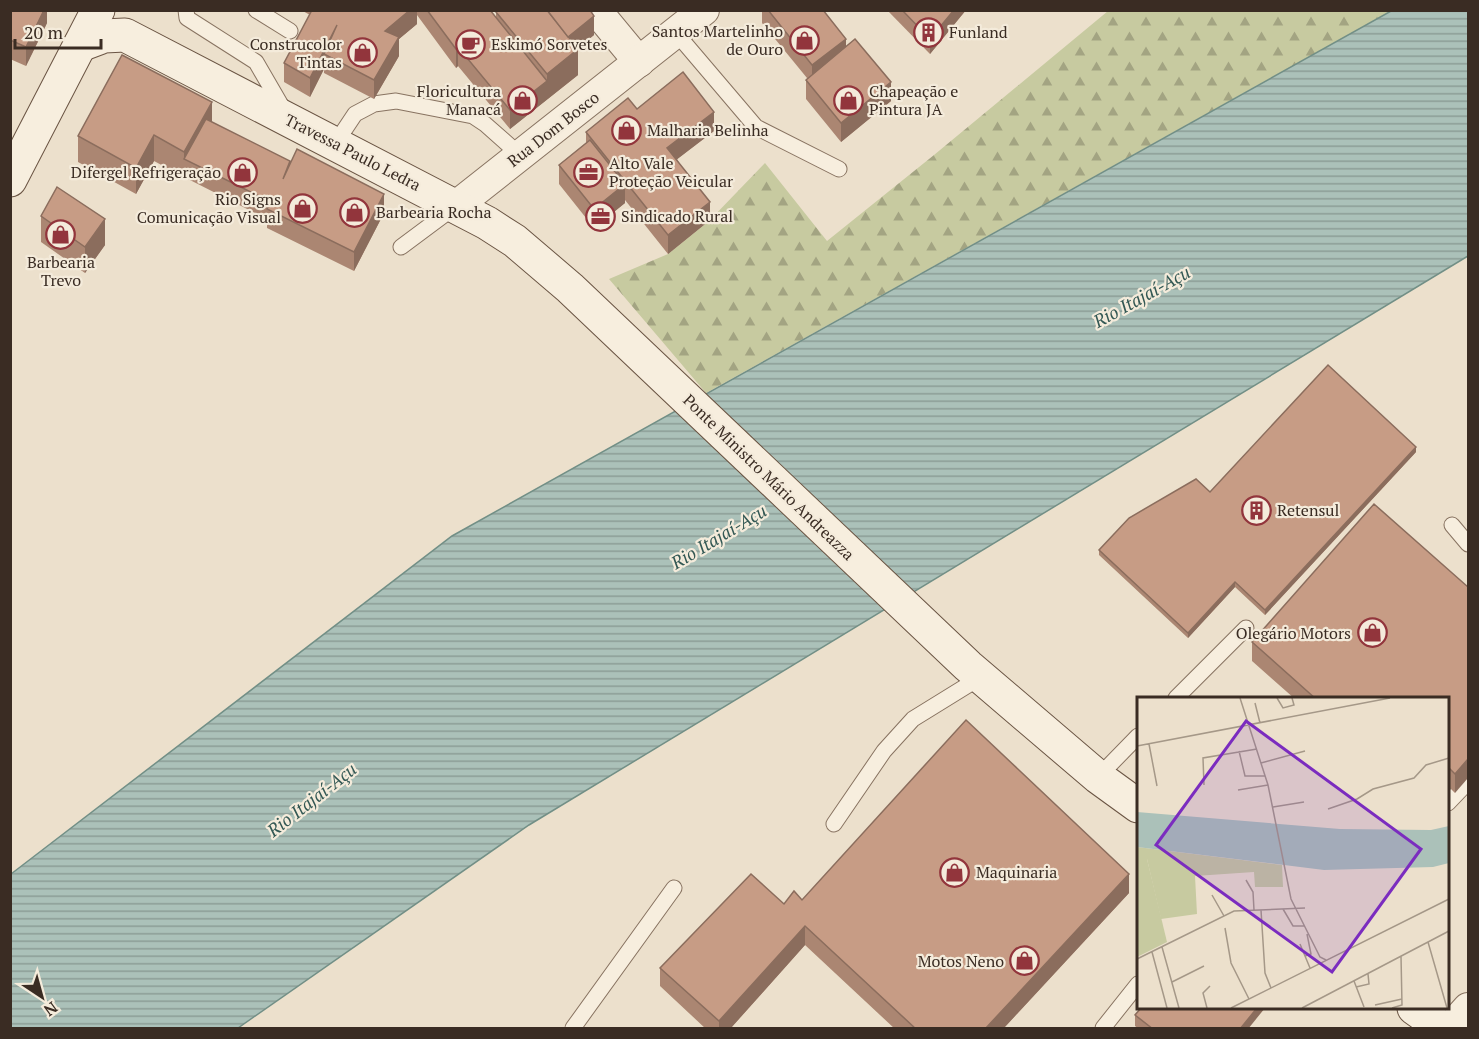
<svg xmlns="http://www.w3.org/2000/svg" width="1479" height="1039" viewBox="0 0 1479 1039" font-family="'PT Serif',serif">
	<style>
		.forest { fill: url(#forest-firs) }
		.water { fill: url(#water-rules); stroke: #728f86; stroke-width: 1.5 }
		.lines { fill: none; stroke-linecap: round; stroke-linejoin: round }
		.lane-casing { stroke: #887361; stroke-width: 17 }
		.street-casing { stroke: #887361; stroke-width: 32 }
		.secondary-casing { stroke: #6a5443; stroke-width: 35 }
		.lane { stroke: #f7eede; stroke-width: 15 }
		.street { stroke: #f7eede; stroke-width: 30 }
		.secondary { stroke: #f7eede; stroke-width: 33 }
		.wall { fill: #ab8672 }
		.shaded-wall { fill: #8b6d5d }
		.building { fill: #c79c85; stroke: #8b6d5d; stroke-width: 1.5 }
		.labels { text-anchor: middle; stroke-width: 4.5; stroke-linejoin: round; paint-order: stroke }
		.poi-label { font-size: 16px; fill: #3a2c23; stroke: #f4ebdb; text-anchor: start }
		.street-label { font-size: 16px; fill: #3a2c23; stroke: #f4ebdb }
		.water-label { font-size: 18px; font-style: italic; fill: #335854; stroke: #f4ebdb }
		.inset-road { fill: none; stroke: #a59888; stroke-width: 1.5 }
		.view { fill: #7b2cbf; fill-opacity: 0.15; stroke: #7b2cbf; stroke-width: 3 }
		.inset-edge { fill: none; stroke: #3a2c23; stroke-width: 3 }
	</style>
	<defs>
		<pattern id="forest-firs" width="22" height="20" patternUnits="userSpaceOnUse" patternTransform="scale(1.5)"><rect width="22" height="20" fill="#c7caa0"/><path d="M5 1l3.5 6h-7zM16 11l3.5 6h-7z" fill="#a3a482"/></pattern>
		<pattern id="water-rules" width="6" height="5" patternUnits="userSpaceOnUse" patternTransform="scale(1.5)"><rect width="6" height="5" fill="#abc1b9"/><path d="M0 2.5h6" fill="none" stroke="#8c9d96"/></pattern>
	</defs>
	<rect width="100%" height="100%" fill="#ece0cc"/>
	<!-- forest -->
	<polygon class="forest" points="1108,11 1391,11 706,393 609,279 668,254 710,220 765,163 827,241 934,155"/>
	<!-- water -->
	<polygon class="water" points="1391,11 1468,11 1468,256 529,825 238,1028 11,1028 11,874 452,536"/>
	<g class="lines">
		<defs>
			<g id="lane">
				<polyline points="186,10 187,18 256,62 285,112"/>
				<polyline points="256,10 290,31"/>
				<polyline points="676,33 756,127 839,169"/>
				<polyline points="335,144 355,114 374,104 396,101 473,116 485,124 520,155"/>
				<polyline points="401,247 456,206"/>
				<polyline points="1452,525 1468,544"/>
				<polyline points="1176,698 1246,628"/>
				<polyline points="1098,777 1138,736"/>
				<polyline points="1448,803 1468,782"/>
				<polyline points="834,824 884,751 913,719 981,677"/>
				<polyline points="573,1028 674,888"/>
				<polyline points="1103,1028 1138,984"/>
			</g>
			<g id="street">
				<polyline points="596,10 639,62"/>
				<polyline points="456,206 704,10"/>
				<polyline points="1450,1028 1468,1008"/>
			</g>
			<g id="secondary">
				<polyline points="80,45 104,36 125,35 487,223 515,241 570,288 968,666 1098,777 1138,806"/>
				<polyline points="10,180 98,10"/>
				<polyline points="1414,1008 1442,1028"/>
			</g>
		</defs>
		<!-- lane casing -->
		<use href="#lane" class="lane-casing"/>
		<!-- street casing -->
		<use href="#street" class="street-casing"/>
		<!-- secondary casing -->
		<use href="#secondary" class="secondary-casing"/>
		<!-- lane -->
		<use href="#lane" class="lane"/>
		<!-- street -->
		<use href="#street" class="street"/>
		<!-- secondary -->
		<use href="#secondary" class="secondary"/>
	</g>
	<!-- wall -->
	<g class="wall">
		<polygon points="10,10 47,10 47,23 26,66 10,59"/>
		<polygon points="301,10 490,10 496,19 496,12 594,35 578,48 578,75 510,129 458,66 456,68 417,15 417,24 399,39 399,56 374,99 324,73 324,69 310,97 284,82 284,63 310,15"/>
		<polygon points="762,10 823,10 846,47 891,101 841,142 806,99 806,80 807,78 762,23"/>
		<polygon points="887,10 966,10 930,54"/>
		<polygon points="637,109 714,131 677,159 710,220 668,254 625,200 625,203 594,228 559,184 559,165 586,143 586,132"/>
		<polygon points="212,122 290,165 384,213 354,271 267,228 267,219 184,177 154,161 136,194 78,162 78,136"/>
		<polygon points="41,216 105,245 85,273 41,242"/>
		<polygon points="1416,452 1265,615 1235,587 1188,638 1099,555 1099,550 1210,492"/>
		<polygon points="1468,587 1455,793 1448,786 1448,699 1295,699 1252,661 1252,642"/>
		<polygon points="1129,893 1003,1029 895,1029 805,945 730,1029 706,1029 660,986 660,968 784,904 802,900"/>
		<polygon points="1135,1015 1248,1029 1139,1029 1135,1026"/>
	</g>
	<!-- shaded-wall -->
	<g class="shaded-wall">
		<polygon points="44,10 47,10 47,23 26,66 26,47"/>
		<polygon points="410,10 417,10 417,24 399,39 399,56 374,99 374,80 385,31"/>
		<polygon points="954,10 966,10 930,54 930,39"/>
		<polygon points="594,16 594,35 565,58 565,39"/>
		<polygon points="337,25 324,54 324,69 310,97 310,78"/>
		<polygon points="846,39 846,57 812,84 812,65"/>
		<polygon points="458,47 458,66 456,68 456,49"/>
		<polygon points="578,49 578,75 510,129 510,110 547,81 547,74"/>
		<polygon points="891,82 891,101 841,142 841,123"/>
		<polygon points="212,102 212,127 184,159 184,152"/>
		<polygon points="714,112 714,131 667,167 667,148"/>
		<polygon points="154,135 154,161 136,194 136,168"/>
		<polygon points="625,184 625,203 594,228 594,209"/>
		<polygon points="384,194 384,213 354,271 354,252"/>
		<polygon points="710,202 710,220 668,254 668,235"/>
		<polygon points="105,219 105,245 85,273 85,247"/>
		<polygon points="1416,447 1416,452 1265,615 1265,610"/>
		<polygon points="1235,582 1235,587 1188,638 1188,633"/>
		<polygon points="1468,759 1468,778 1455,793 1455,774"/>
		<polygon points="1129,874 1129,893 1003,1029 985,1029"/>
		<polygon points="805,926 805,945 730,1029 719,1029 719,1021"/>
		<polygon points="1257,1008 1265,1008 1248,1029 1240,1029"/>
	</g>
	<!-- building -->
	<g class="building">
		<polygon points="10,10 44,10 26,47 10,40"/>
		<polygon points="312,10 410,10 385,31 399,37 374,80 324,54 337,25 310,78 284,63"/>
		<polygon points="427,10 490,10 547,81 510,110 458,47 456,49"/>
		<polygon points="498,10 547,10 578,49 547,74 496,12"/>
		<polygon points="547,10 590,10 594,16 568,37"/>
		<polygon points="768,10 823,10 846,39 812,65"/>
		<polygon points="902,10 954,10 930,39"/>
		<polygon points="855,39 891,82 841,123 806,80"/>
		<polygon points="122,55 212,102 184,152 154,135 136,168 78,136"/>
		<polygon points="683,72 714,112 667,148 710,202 668,235 586,132 628,98 637,109"/>
		<polygon points="206,119 290,161 283,179 297,149 384,194 354,252 267,209 271,202 184,159"/>
		<polygon points="590,140 625,184 594,209 559,165"/>
		<polygon points="57,187 105,219 85,247 41,216"/>
		<polygon points="1328,365 1416,447 1265,610 1235,582 1188,633 1099,550 1129,518 1196,479 1210,492"/>
		<polygon points="1374,504 1468,587 1468,759 1455,774 1448,767 1448,699 1316,699 1252,642"/>
		<polygon points="966,720 1129,874 985,1029 916,1029 805,926 719,1021 660,968 751,874 784,904 794,891 802,900"/>
		<polygon points="1141,1008 1257,1008 1240,1029 1153,1029 1135,1015"/>
	</g>
	<!-- icons -->
	<defs>
		<symbol id="building-ring" viewBox="-11 -11 22 22"><circle r="9.5" fill="#f4ebdb" stroke="#92353c" stroke-width="1.5"/><path d="M-4-6H4V6H1V3H-1V6H-4ZM-2.5-4.3h1.7v1.8h-1.7ZM.8-4.3h1.7v1.8H.8ZM-2.5-1h1.7V.8h-1.7ZM.8-1h1.7V.8H.8Z" fill="#92353c"/></symbol>
		<symbol id="shop-ring" viewBox="-11 -11 22 22"><circle r="9.5" fill="#f4ebdb" stroke="#92353c" stroke-width="1.5"/><path d="M-5-2.5h2.3a2.7 3.5 0 0 1 5.4 0H5L5.5 6h-11ZM-1.5-2.5h3a1.5 2.3 0 0 0-3 0Z" fill="#92353c"/></symbol>
		<symbol id="cafe-ring" viewBox="-11 -11 22 22"><circle r="9.5" fill="#f4ebdb" stroke="#92353c" stroke-width="1.5"/><path d="M-5.5-4.5H6V0H3Q3 3.5 0 3.5H-2.5Q-5.5 3.5-5.5 0ZM3-3.2v2h1.7v-2ZM-6 4.5H4V6H-6Z" fill="#92353c"/></symbol>
		<symbol id="office-ring" viewBox="-11 -11 22 22"><circle r="9.5" fill="#f4ebdb" stroke="#92353c" stroke-width="1.5"/><path d="M-6-3h4V-5.5h4V-3h4V5H-6ZM-1-4.5V-3h2v-1.5ZM-6 0V1H6V0Z" fill="#92353c"/></symbol>
	</defs>
	<g fill-rule="evenodd">
		<use href="#building-ring" x="912" y="16" width="33" height="33"/>
		<use href="#shop-ring" x="788" y="24" width="33" height="33"/>
		<use href="#cafe-ring" x="454" y="28" width="33" height="33"/>
		<use href="#shop-ring" x="346" y="36" width="33" height="33"/>
		<use href="#shop-ring" x="506" y="84" width="33" height="33"/>
		<use href="#shop-ring" x="832" y="84" width="33" height="33"/>
		<use href="#shop-ring" x="610" y="114" width="33" height="33"/>
		<use href="#shop-ring" x="226" y="156" width="33" height="33"/>
		<use href="#office-ring" x="572" y="156" width="33" height="33"/>
		<use href="#shop-ring" x="286" y="192" width="33" height="33"/>
		<use href="#shop-ring" x="338" y="196" width="33" height="33"/>
		<use href="#office-ring" x="584" y="200" width="33" height="33"/>
		<use href="#shop-ring" x="44" y="218" width="33" height="33"/>
		<use href="#building-ring" x="1240" y="494" width="33" height="33"/>
		<use href="#shop-ring" x="1356" y="616" width="33" height="33"/>
		<use href="#shop-ring" x="938" y="856" width="33" height="33"/>
		<use href="#shop-ring" x="1008" y="944" width="33" height="33"/>
	</g>
	<g class="labels">
		<!-- poi labels -->
		<g class="poi-label">
			<text x="783" y="37" text-anchor="end">Santos Martelinho<tspan x="783" dy="18">de Ouro</tspan></text>
			<text x="949" y="38">Funland</text>
			<text x="342" y="50" text-anchor="end">Construcolor<tspan x="342" dy="18">Tintas</tspan></text>
			<text x="491" y="50">Eskimó Sorvetes</text>
			<text x="501" y="97" text-anchor="end">Floricultura<tspan x="501" dy="18">Manacá</tspan></text>
			<text x="869" y="97">Chapeação e<tspan x="869" dy="18">Pintura JA</tspan></text>
			<text x="647" y="136">Malharia Belinha</text>
			<text x="609" y="169">Alto Vale<tspan x="609" dy="18">Proteção Veicular</tspan></text>
			<text x="221" y="178" text-anchor="end">Difergel Refrigeração</text>
			<text x="281" y="205" text-anchor="end">Rio Signs<tspan x="281" dy="18">Comunicação Visual</tspan></text>
			<text x="376" y="218">Barbearia Rocha</text>
			<text x="621" y="222">Sindicado Rural</text>
			<text x="61" y="268" text-anchor="middle">Barbearia<tspan x="61" dy="18">Trevo</tspan></text>
			<text x="1277" y="516">Retensul</text>
			<text x="1351" y="639" text-anchor="end">Olegário Motors</text>
			<text x="976" y="878">Maquinaria</text>
			<text x="1004" y="967" text-anchor="end">Motos Neno</text>
		</g>
		<!-- street labels -->
		<g class="street-label">
			<text transform="translate(553 129) rotate(-38)" y="6">Rua Dom Bosco</text>
			<text transform="translate(353 152) rotate(27)" y="6">Travessa Paulo Ledra</text>
			<text transform="translate(769 477) rotate(44)" y="6">Ponte Ministro Mário Andreazza</text>
		</g>
		<!-- water labels -->
		<g class="water-label">
			<text transform="translate(1142 297) rotate(-29)" y="6">Rio Itajaí-Açu</text>
			<text transform="translate(719 537) rotate(-31)" y="6">Rio Itajaí-Açu</text>
			<text transform="translate(312 800) rotate(-38)" y="6">Rio Itajaí-Açu</text>
		</g>
	</g>
	<!-- overview -->
	<g transform="translate(1137 697)">
		<rect width="312" height="312" fill="#ece0cc"/>
		<path d="M0,162H10L30,245L0,260Z" fill="#c7caa0"/>
		<path d="M0,150L145,168L146,190H118L117,175L58,179L60,217L24,222L10,162H0Z" fill="#c7caa0"/>
		<path d="M0,115L203,132L294,133L312,129V166L296,170L187,173L0,150Z" fill="#abc1b9"/>
		<path class="inset-road" d="M103,1L131,88L154,202L183,260L189,263M140,1L146,11L157,8L155,1M118,6L123,26M12,47L20,89M0,49L253,1M102,54L108,79H128M124,66L168,54M67,88L66,61L120,52M101,93L131,88M136,110L167,105M191,112L220,102L236,92L277,81L289,68L312,61M109,183L116,195L117,213M75,198L87,219M146,212L156,229H167M124,213L128,276L134,291M88,231L94,266L112,302M291,245L310,311M163,247L173,271M25,250L42,311M15,255L30,311M168,259L174,257L170,237M0,262L97,214L168,211M217,284L227,310M35,285L67,269M219,290L232,287L231,277M238,308L265,302M70,311L66,296L73,289M94,311L312,202M165,311L312,234M255,311L265,308L264,259"/>
		<path class="view" d="M109,24L284,152L195,275L19,148Z"/>
		<rect width="312" height="312" class="inset-edge"/>
	</g>
	<!-- border -->
	<rect width="1479" height="1039" fill="none" stroke="#3a2c23" stroke-width="24"/>
	<!-- north arrow -->
	<g transform="translate(42 997) rotate(144)" stroke="#f4ebdb" stroke-width="4.5" paint-order="stroke">
	<path d="M0-4.5L10 22L0 15L-10 22Z" fill="#3a2c23"/>
	<text y="-9" font-size="16" font-weight="bold" text-anchor="middle" fill="#3a2c23">N</text>
	</g>
	<!-- scale -->
	<path d="M15 39v9h86v-9" fill="none" stroke="#3a2c23" stroke-width="3"/>
	<text x="24" y="39" font-size="18" fill="#3a2c23" stroke="#f4ebdb" stroke-width="4.5" paint-order="stroke">20 m</text>
</svg>
